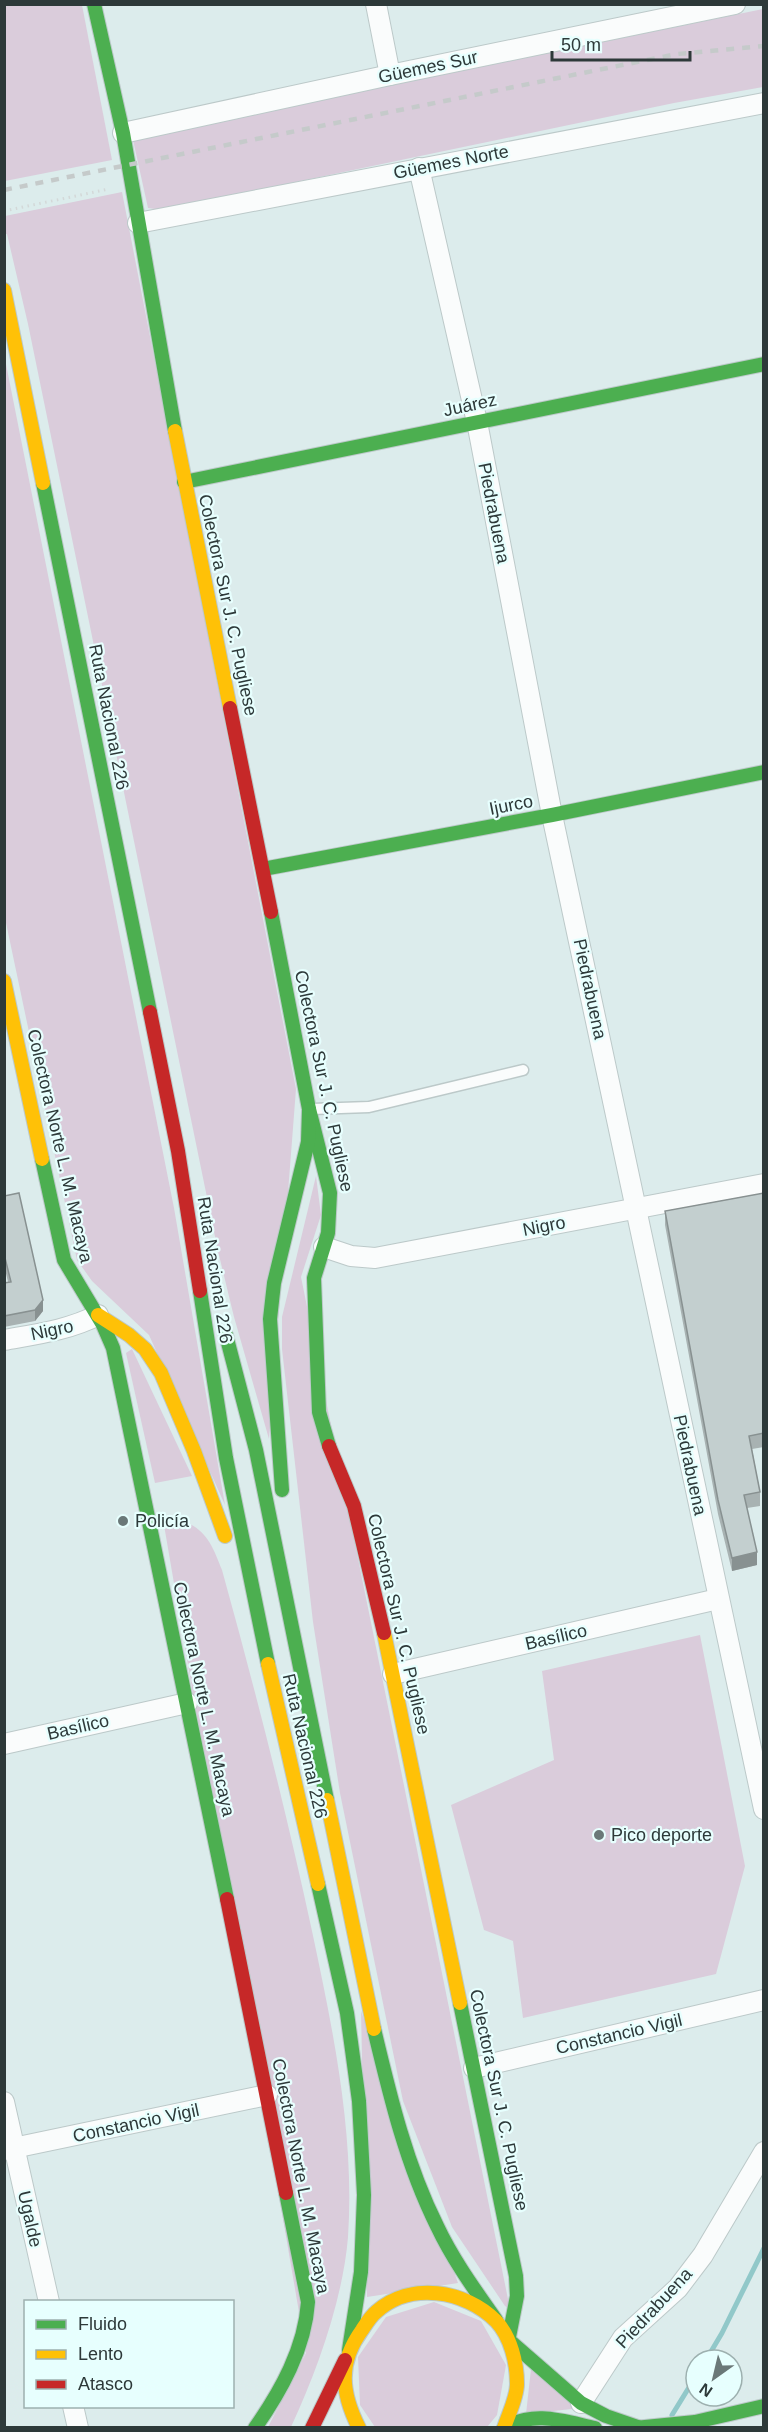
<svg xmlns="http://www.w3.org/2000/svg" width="768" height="2432" viewBox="0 0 768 2432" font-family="Helvetica,sans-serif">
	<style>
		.green { fill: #daccdb }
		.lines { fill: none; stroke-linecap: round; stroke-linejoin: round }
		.stream { stroke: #91c8c9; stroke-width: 5 }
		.lane-casing { stroke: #bcc9c9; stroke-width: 13 }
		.street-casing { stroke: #bcc9c9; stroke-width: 22 }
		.fast-casing { stroke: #bcc9c9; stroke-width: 16 }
		.slow-casing { stroke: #bcc9c9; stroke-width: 16 }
		.jam-casing { stroke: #bcc9c9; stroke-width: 16 }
		.path { stroke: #d3d8d8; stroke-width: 3; stroke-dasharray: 1.5 4.5; stroke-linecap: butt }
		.lane { stroke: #fafcfc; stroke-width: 10 }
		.street { stroke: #fafcfc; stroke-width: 20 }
		.fast { stroke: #4caf50; stroke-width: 14 }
		.slow { stroke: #ffc107; stroke-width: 14 }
		.jam { stroke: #c62828; stroke-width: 14 }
		.rail { stroke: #c5caca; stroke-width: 4.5; stroke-dasharray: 8 8; stroke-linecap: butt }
		.wall { fill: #a8b2b2 }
		.shaded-wall { fill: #889191 }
		.building { fill: #c3cfcf; stroke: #889191; stroke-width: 1.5 }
		.poi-dot { fill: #6a7878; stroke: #e7fffe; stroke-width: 2 }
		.labels { text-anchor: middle; stroke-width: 4.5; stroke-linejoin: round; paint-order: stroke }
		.street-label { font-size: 18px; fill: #2d3939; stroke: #e7fffe }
		.poi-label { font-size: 18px; fill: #2d3939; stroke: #e7fffe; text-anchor: start }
	</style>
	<rect width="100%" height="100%" fill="#dcecec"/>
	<!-- green -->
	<g class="green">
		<polygon points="5,5 82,5 112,160 5,181"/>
		<polygon points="763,9 763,87 674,103 162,210 148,208 133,140 143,136"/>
		<polygon points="122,192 296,1089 269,1439 234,1317 218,1251 28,324 7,234 5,234 5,216"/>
		<polygon points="4,354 174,1208 225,1505 149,1335 92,1281 77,1260 5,918"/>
		<polygon points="316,1176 321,1215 301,1277 510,2309 505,2306 452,2227 403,2101 340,1793 313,1622 282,1349 282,1317"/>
		<polygon points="132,1349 192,1476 155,1483 126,1353"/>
		<path d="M183,1521C207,1530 213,1547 222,1570C255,1689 286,1810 312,1931C333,2030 355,2134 348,2237C343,2299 317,2371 291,2427H268L306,2353L164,1525Z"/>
		<polygon points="700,1635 745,1866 716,1974 523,2018 513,1941 484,1930 451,1805 554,1760 542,1671"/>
		<polygon points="361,2011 458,2283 367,2297"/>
		<polygon points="434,2302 481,2321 506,2365 497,2415 487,2427 375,2427 360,2405 358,2357 386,2317"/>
		<polygon points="531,2369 581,2408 526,2414"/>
	</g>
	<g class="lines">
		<!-- stream -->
		<g class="stream">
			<polyline points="706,2360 722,2333 764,2248"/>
			<polyline points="672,2415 696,2376"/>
		</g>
		<defs>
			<polyline id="lane" points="312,1109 369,1107 523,1070"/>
			<g id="street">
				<polyline points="376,4 390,75"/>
				<polyline points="123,133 390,75 735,4"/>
				<polyline points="419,168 477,422 552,815 764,1809"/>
				<polyline points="138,223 764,103"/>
				<polyline points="324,1247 351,1256 375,1258 764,1184"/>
				<path d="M4,1340C37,1334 69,1330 98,1315"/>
				<polyline points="393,1674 718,1599"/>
				<polyline points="4,1744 187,1703"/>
				<polyline points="474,2068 764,2000"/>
				<polyline points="4,2102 49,2302"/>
				<polyline points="4,2150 267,2095"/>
				<polyline points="581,2403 623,2338 678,2288 703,2255 764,2152"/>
				<polyline points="73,2406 78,2428"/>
			</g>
			<g id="fast">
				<polyline points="94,4 123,133 175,431"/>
				<polyline points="184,482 764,364"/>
				<polyline points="43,483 150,1012"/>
				<polyline points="263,869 552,815 764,772"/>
				<polyline points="271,912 309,1109 330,1193 328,1233 314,1278 319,1412 329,1446"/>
				<polyline points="42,1159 64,1260 103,1325 113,1348 227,1899"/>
				<polyline points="200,1291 226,1458 268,1664"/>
				<polyline points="226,1335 256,1450 327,1800"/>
				<polyline points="282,1490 270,1319 274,1283 308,1142 309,1109"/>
				<polyline points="318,1884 347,2013 359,2101 364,2195 361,2272 349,2350"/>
				<polyline points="460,2003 516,2276 517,2296 509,2337"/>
				<path d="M374,2029C390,2096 406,2164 437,2226C453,2260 475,2290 496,2320"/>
				<polyline points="511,2342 581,2403 606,2416 638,2427"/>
				<path d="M255,2428C281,2391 305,2348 308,2302L286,2193"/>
				<path d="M504,2428C534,2410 563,2421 595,2428"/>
				<polyline points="635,2428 695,2422 764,2406"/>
			</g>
			<g id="slow">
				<polyline points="4,290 43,483"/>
				<polyline points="175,431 230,708"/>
				<polyline points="4,981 42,1159"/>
				<polyline points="98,1315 129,1335 145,1349 161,1373 194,1451 225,1536"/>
				<polyline points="384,1633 460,2003"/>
				<polyline points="268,1664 318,1884"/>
				<polyline points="327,1800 374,2029"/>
				<path d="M359,2428C341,2392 338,2363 362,2330C366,2324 371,2316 376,2312C410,2281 465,2290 496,2321C511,2337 517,2363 517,2384C517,2398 508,2415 504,2428"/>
			</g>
			<g id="jam">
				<polyline points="230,708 271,912"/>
				<polyline points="150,1012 178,1151 200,1291"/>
				<polyline points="329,1446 354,1506 384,1633"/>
				<polyline points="227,1899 286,2193"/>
				<polyline points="312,2428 345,2360"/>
			</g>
		</defs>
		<!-- lane casing -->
		<use href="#lane" class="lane-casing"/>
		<!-- street casing -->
		<use href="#street" class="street-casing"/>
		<!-- fast casing -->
		<use href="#fast" class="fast-casing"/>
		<!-- slow casing -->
		<use href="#slow" class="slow-casing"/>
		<!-- jam casing -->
		<use href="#jam" class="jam-casing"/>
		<!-- path -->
		<polyline class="path" points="4,211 109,189"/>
		<!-- lane -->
		<use href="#lane" class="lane"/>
		<!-- street -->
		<use href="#street" class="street"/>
		<!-- fast -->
		<use href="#fast" class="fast"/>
		<!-- slow -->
		<use href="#slow" class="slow"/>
		<!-- jam -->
		<use href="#jam" class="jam"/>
		<!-- rail -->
		<polyline class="rail" points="4,190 677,54 764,46"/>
	</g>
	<!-- wall -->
	<g class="wall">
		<polygon points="764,1193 764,1447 752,1449 760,1492 760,1506 747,1508 757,1565 732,1571 718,1514 665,1225 665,1211"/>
		<polygon points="4,1196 43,1311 35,1321 4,1327 4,1283 8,1282 4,1265"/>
	</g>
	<!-- shaded-wall -->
	<g class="shaded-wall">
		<polygon points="43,1300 43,1311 35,1321 35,1310"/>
		<polygon points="757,1552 757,1565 732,1571 732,1558"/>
	</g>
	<!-- building -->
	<g class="building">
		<polygon points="19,1193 43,1300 35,1310 4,1316 4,1283 11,1282 4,1254 4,1196"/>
		<polygon points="764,1193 764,1433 749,1436 760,1492 744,1495 757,1552 732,1558 718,1500 665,1211"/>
	</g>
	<!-- markers -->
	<g class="poi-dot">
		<circle cx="123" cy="1521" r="6"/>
		<circle cx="599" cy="1835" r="6"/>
	</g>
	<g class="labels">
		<!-- street labels -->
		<g class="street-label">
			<text transform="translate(428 67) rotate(-12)" y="6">Güemes Sur</text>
			<text transform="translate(451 162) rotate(-11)" y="6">Güemes Norte</text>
			<text transform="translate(470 405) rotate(-12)" y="6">Juárez</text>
			<text transform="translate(494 513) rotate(79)" y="6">Piedrabuena</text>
			<text transform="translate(228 605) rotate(78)" y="6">Colectora Sur J. C. Pugliese</text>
			<text transform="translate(109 717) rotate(79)" y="6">Ruta Nacional 226</text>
			<text transform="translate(511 805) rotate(-11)" y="6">Ijurco</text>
			<text transform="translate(590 989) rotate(78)" y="6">Piedrabuena</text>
			<text transform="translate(324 1081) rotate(78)" y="6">Colectora Sur J. C. Pugliese</text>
			<text transform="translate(60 1146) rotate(77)" y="6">Colectora Norte L. M. Macaya</text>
			<text transform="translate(544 1226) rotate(-11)" y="6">Nigro</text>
			<text transform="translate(215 1270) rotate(81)" y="6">Ruta Nacional 226</text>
			<text transform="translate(52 1330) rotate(-12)" y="6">Nigro</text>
			<text transform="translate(690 1465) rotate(78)" y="6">Piedrabuena</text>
			<text transform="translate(399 1624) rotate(77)" y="6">Colectora Sur J. C. Pugliese</text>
			<text transform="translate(556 1637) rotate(-13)" y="6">Basílico</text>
			<text transform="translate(204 1699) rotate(78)" y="6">Colectora Norte L. M. Macaya</text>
			<text transform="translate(78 1727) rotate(-13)" y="6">Basílico</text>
			<text transform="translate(305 1746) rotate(77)" y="6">Ruta Nacional 226</text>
			<text transform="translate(619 2034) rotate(-13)" y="6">Constancio Vigil</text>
			<text transform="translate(499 2100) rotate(78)" y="6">Colectora Sur J. C. Pugliese</text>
			<text transform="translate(136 2123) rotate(-12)" y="6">Constancio Vigil</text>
			<text transform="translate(301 2176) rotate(79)" y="6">Colectora Norte L. M. Macaya</text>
			<text transform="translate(30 2219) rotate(77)" y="6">Ugalde</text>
			<text transform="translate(654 2308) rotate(-47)" y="6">Piedrabuena</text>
		</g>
		<!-- poi labels -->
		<g class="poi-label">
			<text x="135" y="1527">Policía</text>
			<text x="611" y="1841">Pico deporte</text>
		</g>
	</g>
	<!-- border -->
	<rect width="768" height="2432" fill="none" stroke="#2d3939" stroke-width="12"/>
	<!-- legend -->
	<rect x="24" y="2300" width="210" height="108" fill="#e7fffe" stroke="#9db0af" stroke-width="1.5"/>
	<rect x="36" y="2320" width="30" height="9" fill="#4caf50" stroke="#9db0af" stroke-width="1.5"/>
	<text x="78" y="2330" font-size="18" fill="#2d3939">Fluido</text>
	<rect x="36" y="2350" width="30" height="9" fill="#ffc107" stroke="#9db0af" stroke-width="1.5"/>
	<text x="78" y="2360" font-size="18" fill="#2d3939">Lento</text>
	<rect x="36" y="2380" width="30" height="9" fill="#c62828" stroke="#9db0af" stroke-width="1.5"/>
	<text x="78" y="2390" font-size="18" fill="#2d3939">Atasco</text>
	<!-- north arrow -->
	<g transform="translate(714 2378) rotate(214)"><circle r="28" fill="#e7fffe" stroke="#9db0af" stroke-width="1.5"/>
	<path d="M0-4.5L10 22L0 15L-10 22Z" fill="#6a7878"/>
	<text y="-9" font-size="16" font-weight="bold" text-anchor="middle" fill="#2d3939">N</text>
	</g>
	<!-- scale -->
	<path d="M552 51v9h138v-9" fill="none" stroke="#2d3939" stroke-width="3"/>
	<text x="561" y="51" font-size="18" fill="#2d3939" stroke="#e7fffe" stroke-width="4.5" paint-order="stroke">50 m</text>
</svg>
